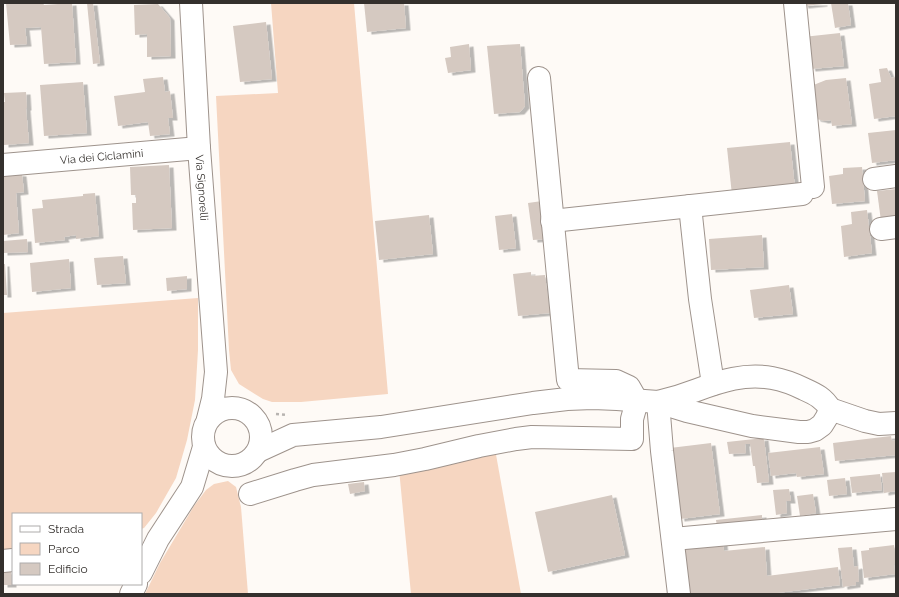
<svg xmlns="http://www.w3.org/2000/svg" width="899" height="597" viewBox="0 0 899 597" font-family="Raleway,sans-serif">
	<style>
		.green { fill: #f6d6c1 }
		.building { fill: #d5c9c1; filter: url(#shadow) }
		.lines { fill: none; stroke-linecap: round; stroke-linejoin: round }
		.minor-casing { stroke: #9e938c; stroke-width: 24 }
		.path { stroke: #b8b4b1; stroke-width: 2.5; stroke-dasharray: 3 3; stroke-linecap: butt }
		.minor { stroke: #fff; stroke-width: 22 }
		.labels { text-anchor: middle; stroke-width: 3; stroke-linejoin: round; paint-order: stroke }
		.street-label { font-size: 11px; fill: #34302d; stroke: #fff }
	</style>
	<defs>
		<filter id="shadow"><feDropShadow dx="4.5" dy="2.5" stdDeviation="0" flood-color="#0004"/></filter>
	</defs>
	<rect width="100%" height="100%" fill="#fefaf6"/>
	<!-- green -->
	<g class="green">
		<polygon points="271,3 354,3 388,394 301,402 272,402 263,399 239,384 231,370 229,350 216,96 278,93"/>
		<polygon points="198,298 198,350 195,400 187,440 176,478 156,513 144,528 141,529 141,514 13,514 13,551 3,551 3,313"/>
		<polygon points="495,449 521,594 411,594 399,469"/>
		<polygon points="228,481 236,487 241,507 248,594 145,594 160,563 194,506 206,490 214,484"/>
	</g>
	<!-- building -->
	<g class="building">
		<polygon points="6,3 43,3 44,5 72,3 76,62 44,64 41,27 25,28 27,44 10,45"/>
		<polygon points="87,3 93,3 100,63 93,64"/>
		<polygon points="364,3 404,3 406,28 367,32"/>
		<polygon points="803,3 823,3 823,4 804,6"/>
		<polygon points="831,3 848,3 851,25 835,28"/>
		<polygon points="158,4 170,18 171,56 147,57 147,34 135,35 134,5"/>
		<polygon points="266,22 272,79 240,82 233,26"/>
		<polygon points="840,33 844,66 811,69 803,37"/>
		<polygon points="469,44 471,70 448,73 445,58 451,57 450,47"/>
		<polygon points="520,44 525,106 520,112 494,114 487,46"/>
		<polygon points="887,68 891,78 896,77 896,116 874,119 869,84 881,82 879,69"/>
		<polygon points="163,77 165,92 170,91 173,118 168,118 170,134 150,136 148,122 118,126 114,96 145,92 143,79"/>
		<polygon points="846,78 852,124 832,126 831,120 824,121 821,120 816,119 811,86 826,80"/>
		<polygon points="83,82 87,133 44,136 40,85"/>
		<polygon points="26,92 27,108 26,108 29,143 4,145 3,102 5,102 4,93"/>
		<polygon points="896,130 896,160 872,163 868,133"/>
		<polygon points="790,142 795,188 732,195 727,148"/>
		<polygon points="169,165 172,228 133,230 132,203 136,203 136,195 131,195 130,167"/>
		<polygon points="862,167 865,201 832,204 829,176 843,174 843,168"/>
		<polygon points="3,172 22,174 24,192 16,193 19,233 3,235"/>
		<polygon points="896,189 896,219 881,221 877,191"/>
		<polygon points="95,193 99,236 76,239 76,235 64,237 65,240 35,243 32,209 43,208 42,200 83,196 83,194"/>
		<polygon points="542,201 546,239 533,240 528,203"/>
		<polygon points="867,210 872,253 844,257 841,226 852,224 851,212"/>
		<polygon points="512,214 516,248 499,250 495,216"/>
		<polygon points="429,215 433,254 379,260 375,221"/>
		<polygon points="762,235 764,267 711,270 709,239"/>
		<polygon points="27,239 28,252 3,253 3,241"/>
		<polygon points="123,256 126,283 97,285 94,258"/>
		<polygon points="69,259 71,288 32,292 30,263"/>
		<polygon points="3,264 5,264 7,295 3,295"/>
		<polygon points="531,272 531,276 545,275 550,313 518,316 513,274"/>
		<polygon points="187,276 187,289 167,291 166,278"/>
		<polygon points="789,285 793,314 754,318 750,290"/>
		<polygon points="891,436 892,441 896,440 896,455 835,461 833,443"/>
		<polygon points="764,438 769,482 757,483 755,466 753,466 750,444 745,444 746,453 729,454 727,442"/>
		<polygon points="711,443 720,514 680,519 670,448"/>
		<polygon points="820,447 824,474 797,477 796,473 771,476 768,453"/>
		<polygon points="896,472 896,491 884,493 882,473"/>
		<polygon points="880,474 882,490 852,493 850,477"/>
		<polygon points="845,478 847,494 829,496 827,480"/>
		<polygon points="364,482 365,491 350,494 348,484"/>
		<polygon points="789,489 791,501 786,501 787,513 776,515 773,490"/>
		<polygon points="813,494 816,513 800,516 797,496"/>
		<polygon points="612,495 625,555 548,572 535,512"/>
		<polygon points="762,515 762,522 717,527 716,520"/>
		<polygon points="723,543 724,551 765,547 767,576 838,567 840,585 769,594 687,594 681,548"/>
		<polygon points="894,545 896,561 896,564 894,564 895,574 864,578 861,551 869,550 869,548"/>
		<polygon points="852,547 854,567 858,566 859,582 856,582 856,585 843,587 838,548"/>
		<polygon points="11,571 12,585 3,585 3,572"/>
	</g>
	<g class="lines">
		<defs>
			<g id="minor">
				<path id="s1" d="M191,3L199,148L216,372L213,399L208,419"/>
				<polyline points="795,3 813,187"/>
				<path id="s2" d="M3,165L199,148"/>
				<polyline points="874,179 896,176"/>
				<polyline points="690,206 700,299 713,384"/>
				<polyline points="552,221 802,194"/>
				<polyline points="881,229 896,227"/>
				<polyline points="658,402 662,451 679,594"/>
				<circle cx="232" cy="437" r="29"/>
				<polyline points="830,409 865,421 879,424 896,423"/>
				<path d="M258,451L293,435L381,427L533,403L567,399L593,398L617,399L658,402L687,411L752,426L799,432H808L815,430L822,425L827,417L830,409C824,398 815,394 804,389C794,384 783,380 772,378C745,373 721,381 697,390C684,395 671,399 658,402"/>
				<polyline points="250,494 295,480 313,475 394,465 425,459 479,446 516,439 532,437 632,439 632,419 637,401 629,387 616,381 568,380 539,78"/>
				<polyline points="673,539 896,519"/>
				<polyline points="3,561 13,560"/>
				<polyline points="141,573 158,539 192,487 204,447"/>
				<polyline points="131,594 136,584"/>
			</g>
		</defs>
		<!-- minor casing -->
		<use href="#minor" class="minor-casing"/>
		<!-- path -->
		<polyline class="path" points="276,414 288,415"/>
		<!-- minor -->
		<use href="#minor" class="minor"/>
	</g>
	<g class="labels">
		<!-- street labels -->
		<g class="street-label">
			<text dy="4" stroke="none"><textPath href="#s2" startOffset="99">Via dei Ciclamini</textPath></text>
			<text dy="4" stroke="none"><textPath href="#s1" startOffset="185">Via Signorelli</textPath></text>
		</g>
	</g>
	<!-- border -->
	<rect width="899" height="597" fill="none" stroke="#34302d" stroke-width="8"/>
	<!-- legend -->
	<rect x="12" y="513" width="130" height="72" fill="#ffffff" stroke="#aeacab"/>
	<rect x="20" y="526" width="20" height="6" fill="#ffffff" stroke="#aeacab"/>
	<text x="48" y="533" font-size="12" fill="#34302d">Strada</text>
	<rect x="20" y="543" width="20" height="12" fill="#f6d6c1" stroke="#aeacab"/>
	<text x="48" y="553" font-size="12" fill="#34302d">Parco</text>
	<rect x="20" y="563" width="20" height="12" fill="#d5c9c1" stroke="#aeacab"/>
	<text x="48" y="573" font-size="12" fill="#34302d">Edificio</text>
</svg>
